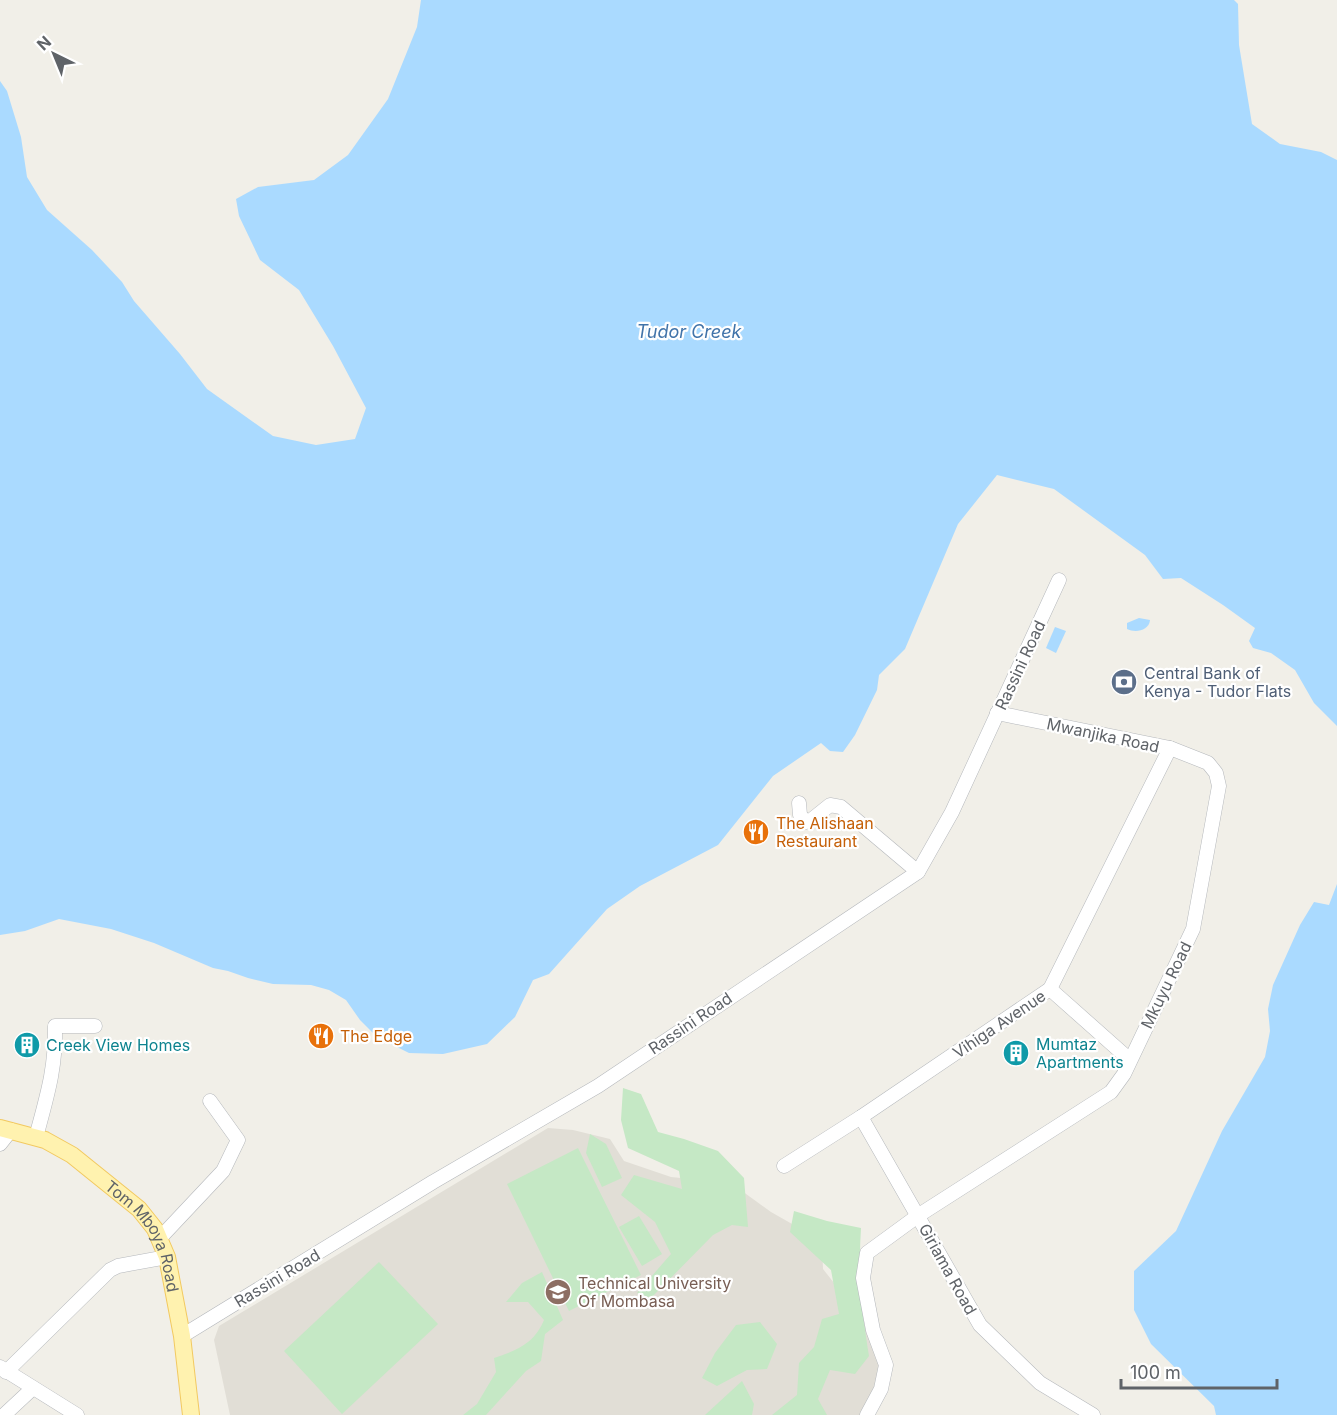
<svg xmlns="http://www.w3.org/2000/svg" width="1337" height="1415" viewBox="0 0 1337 1415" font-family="Inter,sans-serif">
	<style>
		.education { fill: #e1ded6 }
		.green { fill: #c5e8c5 }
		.water { fill: #aadaff }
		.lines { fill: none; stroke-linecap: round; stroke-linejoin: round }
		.minor-casing { stroke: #b5b8bc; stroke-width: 15 }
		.major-casing { stroke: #f2c960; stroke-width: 18 }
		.minor { stroke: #fff; stroke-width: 14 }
		.major { stroke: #fff2af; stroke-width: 16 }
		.labels { text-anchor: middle; stroke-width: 4.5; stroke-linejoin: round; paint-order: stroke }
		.street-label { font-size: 16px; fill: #5f6368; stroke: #fff }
		.service-label { font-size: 16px; fill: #4e5e75; stroke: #fff; text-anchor: start }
		.food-label { font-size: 16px; fill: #c56008; stroke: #fff; text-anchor: start }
		.culture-label { font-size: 16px; fill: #0d838f; stroke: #fff; text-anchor: start }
		.education-label { font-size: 16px; fill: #785e54; stroke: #fff; text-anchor: start }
		.water-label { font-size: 18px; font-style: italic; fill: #4174aa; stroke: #fff }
	</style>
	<rect width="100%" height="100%" fill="#f1efe8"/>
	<!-- education -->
	<polygon class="education" points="548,1128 573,1130 610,1139 624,1161 671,1177 731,1183 771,1212 822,1241 823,1269 860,1316 884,1368 865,1415 230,1415 214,1340 219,1326"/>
	<!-- green -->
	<g class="green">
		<polygon points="623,1088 641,1094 658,1132 684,1139 718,1151 744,1178 748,1227 732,1225 713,1235 651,1298 637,1293 671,1254 655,1222 621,1195 634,1175 682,1189 679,1171 628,1148 621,1120"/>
		<polygon points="590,1134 606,1144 622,1178 602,1187 586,1153"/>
		<polygon points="578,1148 641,1275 569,1311 507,1184"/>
		<path d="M794,1211L827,1221L861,1228C858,1272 862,1313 869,1356L855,1374L830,1370L818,1399L827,1415H772L797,1395L799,1363L814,1347L822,1319L839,1314L831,1270L790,1232Z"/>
		<polygon points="639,1216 662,1254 642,1266 619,1227"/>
		<polygon points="379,1262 438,1324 342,1414 284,1351"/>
		<path d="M542,1272L563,1320L545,1334L541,1361L526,1371L486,1415H463L477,1404L496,1372L494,1358C516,1351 535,1343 544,1320L528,1302H506L522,1283Z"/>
		<polygon points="760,1322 777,1344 767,1369 747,1370 717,1386 702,1378 715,1353 736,1325"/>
		<polygon points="742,1381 754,1404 752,1415 705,1415"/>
	</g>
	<!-- water -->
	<g class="water">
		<polygon points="421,0 1234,0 1238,4 1239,45 1252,124 1280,144 1321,152 1337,160 1337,726 1314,703 1295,670 1271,653 1253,648 1249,641 1255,628 1223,605 1181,578 1163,579 1145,555 1054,489 997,475 958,524 905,649 879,675 877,690 855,735 843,752 830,751 821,743 773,776 718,845 640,886 607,909 549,974 533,980 515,1017 487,1044 443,1054 409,1053 377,1037 360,1020 346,1000 329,990 311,985 273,984 248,978 228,971 213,968 154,943 111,929 59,919 25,931 0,935 0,81 7,91 21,137 27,177 47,210 92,250 122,282 134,301 180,354 207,389 273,436 316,445 355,439 366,408 333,346 299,290 260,260 239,216 236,199 258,187 314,180 348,155 388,99 417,27"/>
		<path d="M1139,618L1150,620C1149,631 1135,633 1127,629V623Z"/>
		<polygon points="1055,627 1066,631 1056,653 1046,648"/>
		<polygon points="1337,884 1337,1415 1216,1415 1214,1406 1151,1344 1134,1310 1134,1271 1176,1231 1222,1131 1265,1057 1270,1031 1268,1009 1273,985 1300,925 1314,902 1329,905"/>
	</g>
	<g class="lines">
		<defs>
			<g id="minor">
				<polyline points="799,803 800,815 806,822 810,821 830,805 841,807 918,872"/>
				<polyline points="1050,989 1130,1060"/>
				<polyline points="861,1117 980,1325 1040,1383 1093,1415"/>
				<path d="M36,1137C47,1096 56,1068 55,1026H95"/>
				<polyline points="0,1144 11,1130"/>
				<polyline points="784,1166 861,1117 1050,989 1170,748"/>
				<polyline points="160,1238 223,1171 238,1140 210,1101"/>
				<polyline points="182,1336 433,1182 598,1086 918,872 952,812 1059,580"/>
				<polyline points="0,1367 77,1415"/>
				<polyline points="6,1372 110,1270 118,1266 167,1257"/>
				<polyline points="4,1415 33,1388"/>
				<polyline points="867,1415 881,1389 886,1365 873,1330 863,1278 867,1253 919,1215 1111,1092 1124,1074 1193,929 1219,786 1216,773 1208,763 1170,748 997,713"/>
			</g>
			<g id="major">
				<path id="s1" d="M0,1128L45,1140L72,1155L139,1209L155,1229L167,1257L182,1336L191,1415"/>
			</g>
		</defs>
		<!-- minor casing -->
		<use href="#minor" class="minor-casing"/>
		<!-- major casing -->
		<use href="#major" class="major-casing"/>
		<!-- minor -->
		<use href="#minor" class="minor"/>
		<!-- major -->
		<use href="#major" class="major"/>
	</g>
	<!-- icons -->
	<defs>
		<symbol id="bank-disc" viewBox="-11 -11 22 22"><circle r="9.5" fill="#5c6f8a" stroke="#fff"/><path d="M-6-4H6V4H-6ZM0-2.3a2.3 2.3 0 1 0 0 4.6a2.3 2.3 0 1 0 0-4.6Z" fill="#fff"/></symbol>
		<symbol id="restaurant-disc" viewBox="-11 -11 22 22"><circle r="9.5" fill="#e8710a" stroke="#fff"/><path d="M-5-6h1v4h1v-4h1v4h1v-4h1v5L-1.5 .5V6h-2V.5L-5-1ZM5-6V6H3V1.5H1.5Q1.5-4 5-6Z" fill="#fff"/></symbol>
		<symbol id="building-disc" viewBox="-11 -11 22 22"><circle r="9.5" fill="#0f9aa8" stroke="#fff"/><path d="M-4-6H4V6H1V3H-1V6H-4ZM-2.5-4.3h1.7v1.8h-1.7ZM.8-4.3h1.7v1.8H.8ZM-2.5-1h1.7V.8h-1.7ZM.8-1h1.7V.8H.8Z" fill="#fff"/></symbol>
		<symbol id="university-disc" viewBox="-11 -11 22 22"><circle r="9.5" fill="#8d6e63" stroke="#fff"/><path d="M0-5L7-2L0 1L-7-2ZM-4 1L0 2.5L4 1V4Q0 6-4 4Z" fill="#fff"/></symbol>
	</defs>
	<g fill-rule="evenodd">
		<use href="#bank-disc" x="1109" y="667" width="30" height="30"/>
		<use href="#restaurant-disc" x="741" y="817" width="30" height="30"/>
		<use href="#restaurant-disc" x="306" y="1021" width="30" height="30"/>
		<use href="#building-disc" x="12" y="1030" width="30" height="30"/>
		<use href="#building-disc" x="1001" y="1038" width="30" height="30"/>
		<use href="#university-disc" x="543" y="1277" width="30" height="30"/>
	</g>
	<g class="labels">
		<!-- street labels -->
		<g class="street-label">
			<text transform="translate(1020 665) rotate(-65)" y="6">Rassini Road</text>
			<text transform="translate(1103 735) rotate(12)" y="6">Mwanjika Road</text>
			<text transform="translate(1166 985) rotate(-64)" y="6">Mkuyu Road</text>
			<text transform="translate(690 1023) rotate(-34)" y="6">Rassini Road</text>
			<text transform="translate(999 1024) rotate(-34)" y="6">Vihiga Avenue</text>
			<text dy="6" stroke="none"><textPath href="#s1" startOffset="189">Tom Mboya Road</textPath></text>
			<text transform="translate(948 1269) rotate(61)" y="6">Giriama Road</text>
			<text transform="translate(277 1278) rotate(-31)" y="6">Rassini Road</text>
		</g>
		<!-- service labels -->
		<g class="service-label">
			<text x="1144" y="679">Central Bank of<tspan x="1144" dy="18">Kenya - Tudor Flats</tspan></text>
		</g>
		<!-- food labels -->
		<g class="food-label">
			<text x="776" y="829">The Alishaan<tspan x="776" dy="18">Restaurant</tspan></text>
			<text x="340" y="1042">The Edge</text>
		</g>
		<!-- culture labels -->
		<g class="culture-label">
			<text x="1036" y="1050">Mumtaz<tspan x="1036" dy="18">Apartments</tspan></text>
			<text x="46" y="1051">Creek View Homes</text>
		</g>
		<!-- education labels -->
		<g class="education-label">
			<text x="578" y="1289">Technical University<tspan x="578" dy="18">Of Mombasa</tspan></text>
		</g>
		<!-- water labels -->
		<g class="water-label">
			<text x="689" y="338">Tudor Creek</text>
		</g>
	</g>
	<!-- north arrow -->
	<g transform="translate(54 54) rotate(317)" stroke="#ffffff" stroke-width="4.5" paint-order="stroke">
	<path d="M0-4.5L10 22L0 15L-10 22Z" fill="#5f6368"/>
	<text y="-9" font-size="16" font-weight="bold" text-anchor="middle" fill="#5f6368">N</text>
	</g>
	<!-- scale -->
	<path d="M1121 1379v9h156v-9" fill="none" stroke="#5f6368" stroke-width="3"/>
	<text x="1130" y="1379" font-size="18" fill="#5f6368" stroke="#ffffff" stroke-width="4.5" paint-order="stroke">100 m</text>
</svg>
